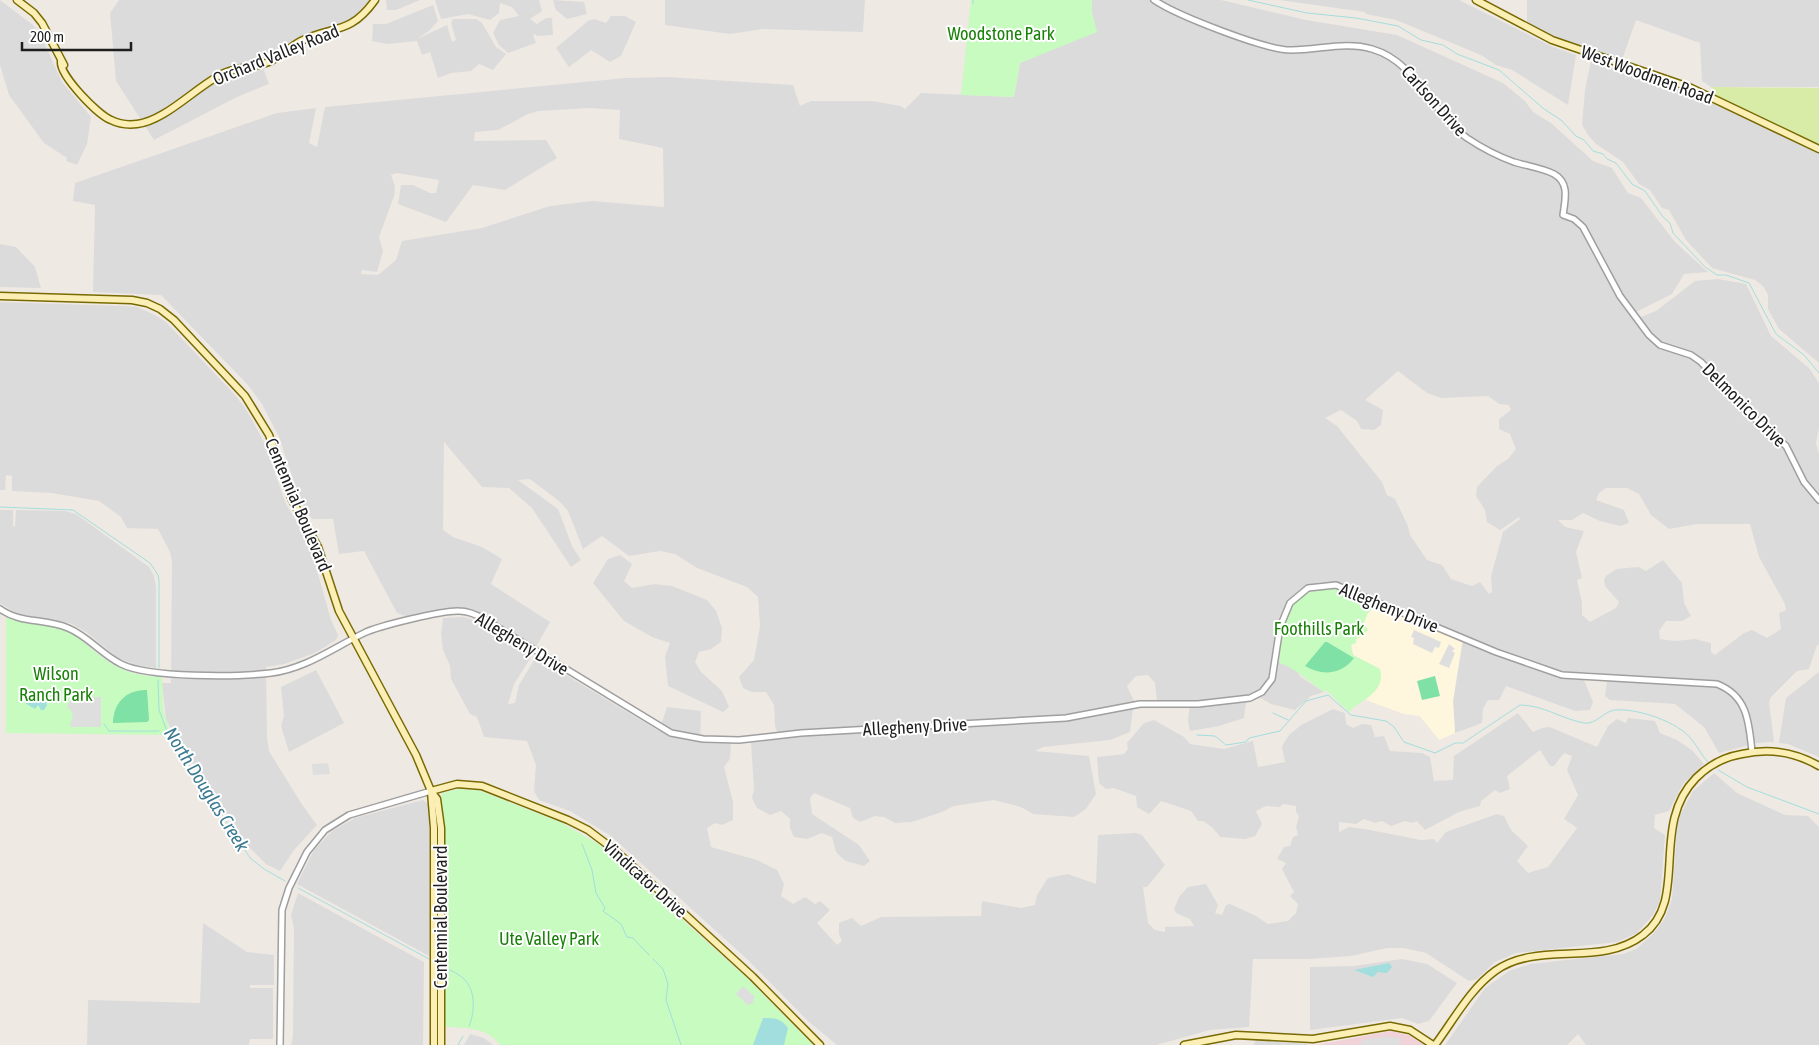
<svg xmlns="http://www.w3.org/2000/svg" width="1819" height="1045" viewBox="0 0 1819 1045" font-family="'Asap Condensed',sans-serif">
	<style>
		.residential { fill: #dcdbdb; fill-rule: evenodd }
		.commercial { fill: #f1d2d8 }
		.education { fill: #fff7dd }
		.grass { fill: #d8eba7 }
		.park { fill: #c7fbbf }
		.pitch { fill: #7fe1a5 }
		.parking { fill: #dedede }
		.water { fill: #a2dede }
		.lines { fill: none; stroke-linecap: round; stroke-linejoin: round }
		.stream { stroke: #a2dede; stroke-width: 1 }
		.tertiary-casing { stroke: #9f9f9f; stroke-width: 8 }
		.secondary-casing { stroke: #786a01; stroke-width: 9 }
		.tertiary { stroke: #fff; stroke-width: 5 }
		.secondary { stroke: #fbefb5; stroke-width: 6 }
		.labels { text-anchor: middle; stroke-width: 4; stroke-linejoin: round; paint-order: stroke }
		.park-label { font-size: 18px; fill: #198008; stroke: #fff }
		.street-label { font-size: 18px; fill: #1e1e1e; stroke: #fff }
		.water-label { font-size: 19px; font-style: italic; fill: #3c7a91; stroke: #fff }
	</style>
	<rect width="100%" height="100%" fill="#efe9e3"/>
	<!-- residential -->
	<g class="residential">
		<polygon points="0,0 33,25 41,36 62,82 91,117 87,144 77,165 66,161 67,158 44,143 9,95 0,65"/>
		<polygon points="119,0 370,0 352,18 261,62 269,84 237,97 154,140 116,81 110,13"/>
		<polygon points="386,0 420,0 396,10 387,10"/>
		<polygon points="435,0 539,0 542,11 530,19 537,24 546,18 552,18 553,35 537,36 535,34 533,35 536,43 508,53 499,45 493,33 500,20 519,16 512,7 500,3 499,13 490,20 468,14 441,19"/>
		<polygon points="553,0 584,2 587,14 567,19 556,10"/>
		<polygon points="665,0 865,0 863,32 763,29 730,34 665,25"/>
		<path d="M1092,0H1221L1306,20L1397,35L1503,83L1525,101L1533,112L1551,123L1593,161L1612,168L1628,193L1641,198L1675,242L1708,272L1684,274L1672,294L1636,312L1641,317L1656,311L1695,281L1718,279L1746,284L1771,336L1809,368L1819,383V428L1816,443L1819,455V645H1817L1809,669L1797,671L1771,697L1769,702L1774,742L1756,743L1719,753L1704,727L1675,704L1610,700L1605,696L1608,674L1585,672L1584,680L1593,702L1590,710L1575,711L1506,686L1499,700H1488L1483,709L1482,723L1455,733L1453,701L1464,635L1341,583L1320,582L1299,590L1286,603L1279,618L1271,660L1294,667L1301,677L1324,692L1311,696L1295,710L1271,704L1259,697L1246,702L1244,718L1219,726L1190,731L1188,721L1190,701H1157L1155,683L1148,675L1136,676L1127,686L1134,701L1130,732L1110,740L1043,747L1035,751L1089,756L1096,794L1086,809L1074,817L1033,814L1021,807L994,800L954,806L942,812L912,822L895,823L884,817L875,816L860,822L853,818L850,808L814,793L810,798L812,814L859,845L870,861L864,866L846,861L840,856L836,852L832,837L822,833L807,839L794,837L790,828V819L781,811L770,815L757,808L752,798L754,789L751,743L780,739L775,726L774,705L766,692H752L743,688L739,677L754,660L760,626L758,597L747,587L697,568L675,554L660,551L629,556L602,536L583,549L568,511L559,501L530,479L518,480L558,509L572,546L581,560L571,567L532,508L509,488L482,487L444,442L443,530L453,537L482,547L502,559L491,584L550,622L536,647L474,610L452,609L411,618L397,613L364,551L339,554L333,519H312L300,500L279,437L262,404L248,385L161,295L93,292L95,205L73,201L75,183L277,113L316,108L309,143L317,147L325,107L626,78L667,77L793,85L800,106L811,101H872L901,106L905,109L921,93L1014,97L1020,63L1092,12ZM589,108L620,110L619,139L663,148L664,207L592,201L550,206L482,228L402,241L396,260L378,275L361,274L362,270L377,272L383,251L379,237L394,196L395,186L391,175L397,173L439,180L436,193H430L413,185H401L398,204L446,222L473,185L505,190L557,158L546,140L474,141L475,132L498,130L528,114L539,111ZM1398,371L1427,393L1441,398L1488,396L1499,404L1509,405L1511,410L1499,419V429L1510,434L1516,449L1508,459L1497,466L1477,487L1476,496L1485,510L1487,522L1500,530L1519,517L1520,519L1503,532L1491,576L1492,592L1489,594L1480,582L1472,586L1451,579L1442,565L1427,560L1410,535L1408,526L1395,499L1387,495L1382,482L1337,426L1325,418L1341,410L1357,421L1361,429L1374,430L1381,425L1383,410L1365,400ZM1606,488H1627L1639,494L1651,515L1669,529L1697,524H1750L1759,557L1785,604L1786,610L1779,613L1781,629L1767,638L1752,630L1744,633L1715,655L1711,652V643L1695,639L1675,641L1660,639L1659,631L1666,621H1682L1691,616L1684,603L1682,583L1663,560L1646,571L1639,567L1616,569L1606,576L1604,580L1605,586L1619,602L1616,608L1590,622L1582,615V603L1577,580L1582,578L1576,552L1584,531L1565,527L1558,520H1572L1583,513L1600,521L1620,526L1629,523L1624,510L1596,500L1599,493Z"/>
		<polygon points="1279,0 1459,0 1553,47 1576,55 1568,105 1512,70 1496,65 1481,55 1396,20 1366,14 1365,12"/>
		<polygon points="1527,0 1819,0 1819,87 1711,87 1702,81 1700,43 1636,20 1622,60 1554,38 1527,25"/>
		<polygon points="433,5 438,21 429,31 417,39 447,25 452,42 456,40 451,23 453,19 476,19 482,23 496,47 506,54 493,70 479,64 471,71 451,73 438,78 430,52 422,55 417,41 387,44 372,41 373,24 386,24"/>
		<polygon points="611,16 625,16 636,22 621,56 610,62 591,50 569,67 556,48 588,21 594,19 606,23"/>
		<polygon points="1591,61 1689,92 1819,153 1819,363 1779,329 1768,309 1768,295 1763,286 1755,280 1712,268 1686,240 1669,210 1662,208 1650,190 1639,184 1623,162 1596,144 1588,135 1582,125 1585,90"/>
		<polygon points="0,244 16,247 35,267 41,288 0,287"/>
		<polygon points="0,302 123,306 137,307 155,315 166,322 235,395 246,409 264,442 286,504 309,542 331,620 338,635 336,640 315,653 284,664 266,667 267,738 269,751 301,803 317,825 294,850 280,871 266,864 248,846 175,737 166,719 162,683 171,683 172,561 170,552 158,529 127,528 121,517 99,501 52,493 12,491 12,476 6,475 5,490 0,490"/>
		<polygon points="0,510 13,510 13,527 15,526 16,510 65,511 76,514 149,567 154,576 156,587 156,668 135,665 118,658 86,632 70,623 18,614 0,603"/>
		<polygon points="620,555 632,564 624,581 632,588 654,584 672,586 707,600 716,611 722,628 721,642 711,649 699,652 695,662 701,672 722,691 729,707 723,712 668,686 665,657 670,643 652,637 624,621 593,583 608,559"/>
		<path d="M463,617L474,620L533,654L514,684L508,704L515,703L519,685L536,657L659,731L667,707L701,711L700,743L731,744L730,759L724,767L733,802V820L722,825L715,823L707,828L711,847L757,860L777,870L784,884L781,896L793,904L805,897L815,904L820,901L830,910L817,923L837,945L842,941L839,934V923L852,918L861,926L881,917L981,916L982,901L1021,908L1035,905L1037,895L1048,878L1068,874L1096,884L1098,835L1136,833L1142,835L1165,865L1147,887H1143L1148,923L1155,930L1165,932V927L1194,926L1190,919L1176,913L1174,909L1179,897L1188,887L1206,884L1218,905L1215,913L1222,915L1226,905L1230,904L1256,916L1268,924L1288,921L1296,913L1298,904L1290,896L1294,892L1282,869L1286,863L1277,859L1284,847L1290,846L1293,837L1298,835L1296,827L1299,816L1296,812V806L1283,804L1280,807L1266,806L1256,811L1262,824L1255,836L1245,839L1220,837L1213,828L1203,821H1198L1191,811L1161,801L1149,814L1137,807L1136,796L1114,788L1106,789L1099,783L1097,757L1124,754L1128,749L1127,743L1144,723L1154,720L1184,737L1190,744L1224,749L1253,741L1258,767L1285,762L1282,746L1289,735L1301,725L1333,709L1345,713L1346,724L1353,728L1362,724L1371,725L1375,737L1384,736L1390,751L1422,753L1430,757L1434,781L1453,780L1454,756L1518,713L1533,732L1542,728L1550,727L1597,747L1608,726L1617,719L1626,723L1628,718L1655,721L1660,733L1677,740L1692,750L1704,764L1683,784L1669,811L1655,815L1654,828L1665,835L1660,901L1653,915L1637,933L1617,942L1516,953L1495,962L1477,979L1469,981L1426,953L1403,948H1387L1351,956L1308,959H1253L1249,1027L1210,1030L1156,1045H837L809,1022L747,959L611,836L570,811L539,800L534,791L536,765L527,741L484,737L477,717L470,714L451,679L450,666L443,650L441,634L443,618ZM1540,750L1550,766H1554L1564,753L1572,756L1567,770L1578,795L1564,819L1577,828L1548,867L1528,873L1517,861L1528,846L1511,830L1504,816L1497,814L1446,832L1437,843L1434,839L1421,840L1365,829L1349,827L1339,832V822L1356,824L1364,819L1375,823L1382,821L1391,826L1405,821L1412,823L1417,821L1425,830L1459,812L1480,806L1481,801L1495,790L1500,793L1510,789L1507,776Z"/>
		<polygon points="316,670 344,723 289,752 281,726 284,716 281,687"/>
		<polygon points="1819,672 1819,757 1788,744 1779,743 1786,698"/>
		<polygon points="1714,773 1737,793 1785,815 1808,816 1819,827 1819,1045 1586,1045 1578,1034 1567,1045 1445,1045 1485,988 1509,971 1530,964 1623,954 1636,949 1654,933 1665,918 1672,899 1677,828 1680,815 1693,791"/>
		<polygon points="423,800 428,804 429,820 429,956 297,884 314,850 332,831 355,818"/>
		<polygon points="298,893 424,962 423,1045 291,1045 293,1036 294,928 291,915"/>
		<polygon points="203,923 247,952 274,955 274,985 250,985 250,988 273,988 273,1039 250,1039 249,1045 87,1045 88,1000 200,1003"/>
		<polygon points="1402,959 1427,964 1457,983 1429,1021 1418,1024 1402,1018 1310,1030 1310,967 1354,966"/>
		<polygon points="470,1034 484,1038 493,1045 464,1045"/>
		<polygon points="1256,1040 1307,1044 1307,1045 1253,1045"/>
	</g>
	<!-- commercial -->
	<polygon class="commercial" points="1391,1031 1408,1035 1424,1045 1316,1045"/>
	<!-- education -->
	<polygon class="education" points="1378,605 1462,642 1453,701 1455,733 1439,740 1420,716 1404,714 1366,700 1377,687 1380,669 1353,655 1351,645 1357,636 1360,637 1368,630 1364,623 1366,615"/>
	<!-- grass -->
	<polygon class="grass" points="1711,87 1819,88 1819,148 1719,100"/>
	<!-- park -->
	<g class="park">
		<polygon points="971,0 1092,0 1092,12 1097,32 1020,63 1014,97 961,95"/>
		<path d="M1331,588L1340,589L1369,605H1378L1368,612L1364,623L1368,630L1359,638L1357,637L1356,643L1351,645L1353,655L1380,669C1387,692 1360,700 1349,712L1326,690L1324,692C1309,682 1296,668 1279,663C1284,624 1283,592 1331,588Z"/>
		<path d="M6,617C27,626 47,623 66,631C78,635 85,644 94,651C113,668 136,677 162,677L163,710L171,735L6,733Z"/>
		<path d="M458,789L478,790L562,823L600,845L749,980L813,1045H500C486,1027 468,1028 447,1027L444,1023L445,837L441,796L443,793Z"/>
	</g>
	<!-- pitch -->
	<g class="pitch">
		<path d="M1325,642H1327L1354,658C1341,675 1322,676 1305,666Z"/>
		<polygon points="1435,676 1440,696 1422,700 1417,681"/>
		<path d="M147,690L149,720L147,722L113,723C113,703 127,689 147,690Z"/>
	</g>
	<!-- parking -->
	<g class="parking">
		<polygon points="1414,630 1441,642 1439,648 1435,647 1432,653 1413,644 1414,638 1411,637"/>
		<polygon points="1449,644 1455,649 1452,651 1455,653 1449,668 1439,664"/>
		<polygon points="78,697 101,697 101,727 70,727 73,714 67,706 71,700 74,702"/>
		<polygon points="328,763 330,774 313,775 312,764"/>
		<polygon points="743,986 755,997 753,1000 755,1002 748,1005 736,994"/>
		<polygon points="1388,1036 1390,1038 1400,1037 1401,1043 1398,1045 1358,1045 1362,1044 1361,1040"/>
	</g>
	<!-- water -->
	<g class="water">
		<polygon points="33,693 46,700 47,705 44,710 41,710 38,705 35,709 25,703 28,694"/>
		<polygon points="1389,963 1392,967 1387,973 1378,972 1373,977 1354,970"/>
		<path d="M763,1018C774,1018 781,1018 788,1028L784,1045H753Z"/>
	</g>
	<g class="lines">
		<!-- stream -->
		<g class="stream">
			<polyline points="1248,0 1307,13 1356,18 1398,26 1421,40 1443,45 1457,54 1499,70 1544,109 1561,120 1576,136 1584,140 1593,151 1603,154 1607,159 1616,163 1632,184 1645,191 1663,217 1670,223 1673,233 1705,267 1717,275 1726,275 1749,283 1776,334 1804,355 1819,373"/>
			<polyline points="973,4 973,0"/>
			<polyline points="0,507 73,510 150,563 158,575 159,581 159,668"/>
			<polyline points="158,680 159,710 167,731 250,858 264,869 285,881"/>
			<polyline points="1273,713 1288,720"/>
			<polyline points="104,724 109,731 159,731"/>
			<path d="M1197,735L1215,736L1226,745L1246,742L1249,738L1280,731L1306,701L1328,695L1351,715L1386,721L1394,727L1404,742L1435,753L1455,743H1463L1520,705C1543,705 1562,719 1584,723C1596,725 1604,711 1615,710C1637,708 1679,722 1692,740C1698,747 1701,755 1708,762"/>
			<polyline points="1718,770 1747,787 1819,814"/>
			<polyline points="582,844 592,870 596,893 605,908 603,911 621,924 627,937 633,938 649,955"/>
			<polyline points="298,888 429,959"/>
			<polyline points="653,959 663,969 668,984 666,1000 681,1045"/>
			<path d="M446,968C452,971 459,974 464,979C476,991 475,1012 469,1026"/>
			<polyline points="458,1045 463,1036"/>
		</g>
		<defs>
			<g id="tertiary">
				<path d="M1154,0C1176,15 1267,51 1292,50C1319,50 1346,41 1372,49C1417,62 1431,112 1467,138C1482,148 1497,156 1514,162C1527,166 1542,168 1554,174C1570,183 1565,200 1563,215L1574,219L1583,227L1620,296L1649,335L1660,345L1691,355L1701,362L1744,409L1786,446L1804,482L1819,500"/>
				<path d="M0,609C21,624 45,618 68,628C88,636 101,654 121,664C149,678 238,677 271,673C305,669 333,648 364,633C378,626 444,610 459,611C468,611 477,615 484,619L671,733L703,739L739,740L801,733L1066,718L1140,704H1198L1250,698L1262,692L1272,679L1280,627L1290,603L1308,588L1336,585L1496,652L1562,675L1717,684C1748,696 1749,723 1752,752"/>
				<polyline points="280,1045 282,910 289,888 307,852 325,830 349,815 431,791"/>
			</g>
			<g id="secondary">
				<polyline points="17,0 34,13 42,23 64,65"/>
				<polyline points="1476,0 1552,40 1689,87 1819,149"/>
				<path d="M61,62C60,76 98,115 111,120C119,124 129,125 137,124C165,121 196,87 222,74C235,67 251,68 266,63C279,59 288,48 301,41C333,25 349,36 375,0"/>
				<polyline points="0,296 132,300 147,303 160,309 174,320 245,396 269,435 292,500 318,547 339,611 416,755 431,791 437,799 441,828 441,1045"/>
				<polyline points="431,791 457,784 482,786 568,820 588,830 616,851 753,977 820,1045"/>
				<polyline points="431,792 434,828 434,1045"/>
				<polyline points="1184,1045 1236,1035 1313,1039 1390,1026 1410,1030 1433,1045"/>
				<path d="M1435,1045C1453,1021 1470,989 1495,971C1538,940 1601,968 1643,935C1690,900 1649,826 1696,778C1709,765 1724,757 1742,754C1769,748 1795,752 1819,766"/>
			</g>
		</defs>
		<!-- tertiary casing -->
		<use href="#tertiary" class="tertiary-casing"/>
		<!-- secondary casing -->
		<use href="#secondary" class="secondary-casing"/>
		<!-- tertiary -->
		<use href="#tertiary" class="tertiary"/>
		<!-- secondary -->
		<use href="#secondary" class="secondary"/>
	</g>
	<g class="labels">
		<!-- park labels -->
		<g class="park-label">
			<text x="1001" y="40">Woodstone Park</text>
			<text x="1319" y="635">Foothills Park</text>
			<text x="56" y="680">Wilson<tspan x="56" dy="21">Ranch Park</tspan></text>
			<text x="549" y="945">Ute Valley Park</text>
		</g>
		<!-- street labels -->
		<g class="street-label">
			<text transform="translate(276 55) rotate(-22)" y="6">Orchard Valley Road</text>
			<text transform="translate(1647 75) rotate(20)" y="6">West Woodmen Road</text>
			<text transform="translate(1434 101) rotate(48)" y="6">Carlson Drive</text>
			<text transform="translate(1744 405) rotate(45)" y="6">Delmonico Drive</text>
			<text transform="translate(298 505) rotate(67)" y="6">Centennial Boulevard</text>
			<text transform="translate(1389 608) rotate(22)" y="6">Allegheny Drive</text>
			<text transform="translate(522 644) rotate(31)" y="6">Allegheny Drive</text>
			<text transform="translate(915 727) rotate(-3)" y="6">Allegheny Drive</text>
			<text transform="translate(645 879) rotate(42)" y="6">Vindicator Drive</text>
			<text transform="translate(441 917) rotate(-90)" y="6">Centennial Boulevard</text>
		</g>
		<!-- water labels -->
		<g class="water-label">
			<text transform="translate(207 789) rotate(58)" y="7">North Douglas Creek</text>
		</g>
	</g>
	<!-- scale -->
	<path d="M22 42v8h109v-8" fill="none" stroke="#1e1e1e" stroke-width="2.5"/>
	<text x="30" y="42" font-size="15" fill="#1e1e1e" stroke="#ffffff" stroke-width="4" paint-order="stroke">200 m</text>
</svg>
